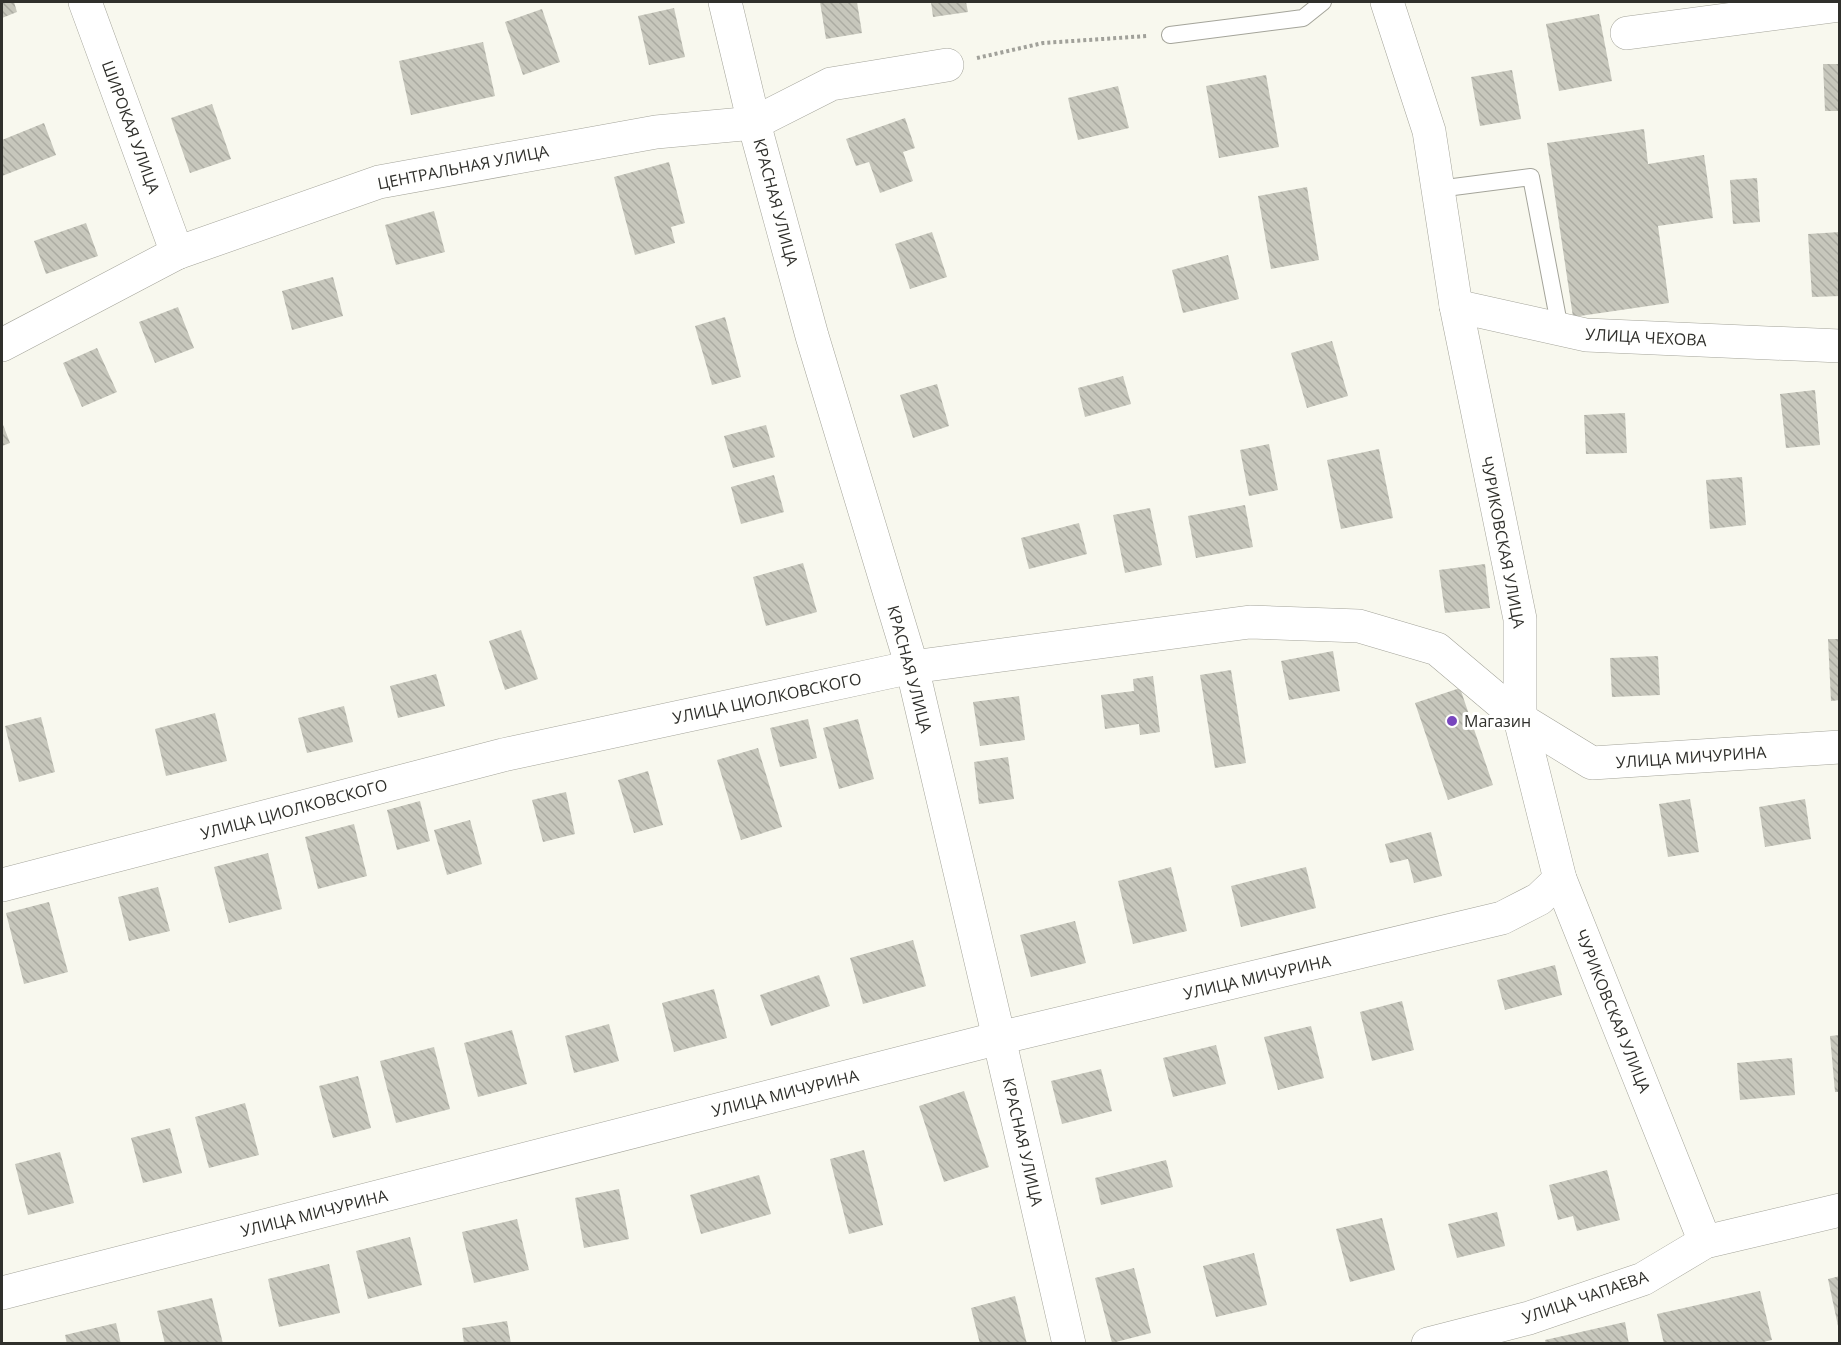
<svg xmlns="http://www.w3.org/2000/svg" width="1841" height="1345" viewBox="0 0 1841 1345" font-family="'Open Sans',sans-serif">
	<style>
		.building { fill: url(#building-back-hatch) }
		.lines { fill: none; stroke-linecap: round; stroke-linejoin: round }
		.lane-casing { stroke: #a4a49a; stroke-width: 18 }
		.street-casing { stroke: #a4a49a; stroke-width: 34 }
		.secondary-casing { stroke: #a4a49a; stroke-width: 34 }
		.path { stroke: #a1a19a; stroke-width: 4; stroke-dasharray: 3 3; stroke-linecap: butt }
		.lane { stroke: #fff; stroke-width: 16 }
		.street { stroke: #fff; stroke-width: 33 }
		.secondary { stroke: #fff; stroke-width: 33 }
		.poi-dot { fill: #7846be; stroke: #fffffe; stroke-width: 2 }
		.labels { text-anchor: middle; stroke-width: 6; stroke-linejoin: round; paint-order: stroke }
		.street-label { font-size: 16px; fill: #30302c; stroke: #fffffe }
		.poi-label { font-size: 16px; fill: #30302c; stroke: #fffffe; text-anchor: start }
	</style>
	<defs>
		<pattern id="building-back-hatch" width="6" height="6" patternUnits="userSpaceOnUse" patternTransform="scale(1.5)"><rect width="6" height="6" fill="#c7c7bc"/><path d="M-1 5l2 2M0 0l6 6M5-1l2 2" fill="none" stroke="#ababa2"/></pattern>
	</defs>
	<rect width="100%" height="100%" fill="#f8f8ee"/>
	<!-- building -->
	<g class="building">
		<polygon points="2,2 14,2 17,12 2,18"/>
		<polygon points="820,2 857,2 862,33 826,39"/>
		<polygon points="931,2 966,2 968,12 933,17"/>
		<polygon points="674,8 685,57 649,65 638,16"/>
		<polygon points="542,9 560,62 523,75 505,22"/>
		<polygon points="1599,14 1612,81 1559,91 1546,24"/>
		<polygon points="483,42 495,96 411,115 399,61"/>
		<polygon points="1823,64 1840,64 1840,111 1825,111"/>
		<polygon points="1512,70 1521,119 1480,126 1471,77"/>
		<polygon points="1266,75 1279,147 1219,158 1206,86"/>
		<polygon points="1118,86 1129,128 1078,140 1068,98"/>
		<polygon points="212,104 231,159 190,173 171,118"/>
		<polygon points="905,118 915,148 903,152 913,181 880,193 869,162 856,166 846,139"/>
		<polygon points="44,123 56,155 2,176 2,140"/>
		<polygon points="1644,129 1648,164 1704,155 1713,218 1658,226 1669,303 1573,317 1547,143"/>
		<polygon points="669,162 685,223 671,227 675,243 635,255 614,177"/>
		<polygon points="1757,178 1760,222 1733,224 1730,180"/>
		<polygon points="1307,187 1319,260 1271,269 1258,196"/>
		<polygon points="434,211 445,252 396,265 385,225"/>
		<polygon points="86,223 98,256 46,274 34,241"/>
		<polygon points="932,232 947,277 910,289 895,244"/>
		<polygon points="1840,232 1840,296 1812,297 1808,234"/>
		<polygon points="1228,255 1239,299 1183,313 1172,270"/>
		<polygon points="333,277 343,316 292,330 282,291"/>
		<polygon points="178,307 194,348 155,363 139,322"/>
		<polygon points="725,317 741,377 712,385 695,326"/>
		<polygon points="1332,341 1348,396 1307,408 1291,353"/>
		<polygon points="97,348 117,392 82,407 63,363"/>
		<polygon points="1123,376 1131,404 1085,417 1078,388"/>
		<polygon points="937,384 949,426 913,438 900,395"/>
		<polygon points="1815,390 1820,445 1786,448 1780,394"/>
		<polygon points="1625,413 1627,453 1586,454 1584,415"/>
		<polygon points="2,422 10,443 2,446"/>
		<polygon points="766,425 775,457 733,468 724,436"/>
		<polygon points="1269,444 1278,490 1249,496 1240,450"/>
		<polygon points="1379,449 1393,518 1341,529 1327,460"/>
		<polygon points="774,475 784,512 741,524 731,487"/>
		<polygon points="1742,477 1746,525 1710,529 1706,480"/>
		<polygon points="1245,505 1253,547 1196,558 1188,516"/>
		<polygon points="1150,508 1162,565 1125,573 1113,515"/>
		<polygon points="1079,523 1087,554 1029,569 1021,538"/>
		<polygon points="803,563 817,612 766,626 753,577"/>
		<polygon points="1485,564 1490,608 1445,613 1439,570"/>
		<polygon points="521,630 538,679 505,690 489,641"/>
		<polygon points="1828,639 1840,639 1840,700 1831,701"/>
		<polygon points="1333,651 1340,691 1289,700 1281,661"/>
		<polygon points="1658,656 1660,695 1612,697 1610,658"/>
		<polygon points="1231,670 1246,763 1215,768 1200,675"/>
		<polygon points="436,674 445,706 398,718 390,686"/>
		<polygon points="1153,676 1160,732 1140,735 1139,724 1105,729 1101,695 1134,691 1133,679"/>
		<polygon points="1460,688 1493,785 1448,800 1415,703"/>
		<polygon points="1019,696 1025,740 980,746 973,702"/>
		<polygon points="344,706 353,742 307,753 298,718"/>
		<polygon points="215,713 227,761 166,776 155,729"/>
		<polygon points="41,717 55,772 19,782 5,726"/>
		<polygon points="808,719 817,758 780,767 770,728"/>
		<polygon points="858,719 874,779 839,789 823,728"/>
		<polygon points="758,748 782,827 741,840 717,760"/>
		<polygon points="1008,757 1014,799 979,804 974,762"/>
		<polygon points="648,771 663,825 634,833 618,780"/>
		<polygon points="566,792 575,834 543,842 532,800"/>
		<polygon points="1690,799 1699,852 1668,857 1659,804"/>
		<polygon points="1805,799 1811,839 1765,847 1759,807"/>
		<polygon points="420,801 430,841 397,850 387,810"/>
		<polygon points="470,820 482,864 447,875 434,830"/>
		<polygon points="354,824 367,876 318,889 305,837"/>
		<polygon points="1431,832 1442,876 1414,883 1408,859 1390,863 1385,844"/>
		<polygon points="268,853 282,909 229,923 214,867"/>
		<polygon points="1171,867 1187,931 1133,944 1118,881"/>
		<polygon points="1306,867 1316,908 1241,927 1231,886"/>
		<polygon points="158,887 170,931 129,941 118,897"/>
		<polygon points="49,902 68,972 24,984 6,913"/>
		<polygon points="1075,921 1086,963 1031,977 1020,935"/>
		<polygon points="913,940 926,986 863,1004 850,958"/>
		<polygon points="1555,965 1562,995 1505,1010 1497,980"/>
		<polygon points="819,975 830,1006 771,1026 760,995"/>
		<polygon points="714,989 727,1038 674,1052 662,1003"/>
		<polygon points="1402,1001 1414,1050 1372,1061 1360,1012"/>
		<polygon points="609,1024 619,1061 574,1073 565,1036"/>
		<polygon points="1311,1026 1324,1078 1278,1090 1264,1037"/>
		<polygon points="512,1030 527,1084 478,1097 464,1043"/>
		<polygon points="1840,1035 1840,1092 1835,1092 1830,1036"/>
		<polygon points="1216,1045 1226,1084 1173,1097 1163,1058"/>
		<polygon points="434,1047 450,1109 396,1123 380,1061"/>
		<polygon points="1792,1058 1795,1095 1740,1100 1737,1063"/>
		<polygon points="1101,1069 1112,1111 1062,1124 1051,1081"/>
		<polygon points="358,1076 371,1128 333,1138 319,1086"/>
		<polygon points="964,1091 989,1167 944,1182 919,1106"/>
		<polygon points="245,1103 259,1155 209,1168 195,1117"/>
		<polygon points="170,1128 182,1173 143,1183 131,1138"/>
		<polygon points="864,1150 883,1225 849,1234 830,1159"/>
		<polygon points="60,1152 74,1203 28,1215 15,1164"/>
		<polygon points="1166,1160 1173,1187 1101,1205 1095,1178"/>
		<polygon points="1607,1170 1620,1220 1577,1231 1573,1216 1558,1220 1549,1185"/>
		<polygon points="759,1175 771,1214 701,1234 690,1195"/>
		<polygon points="619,1189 629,1239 584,1248 575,1198"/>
		<polygon points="1497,1212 1505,1246 1457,1258 1448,1224"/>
		<polygon points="1382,1218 1395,1270 1350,1282 1336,1229"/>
		<polygon points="517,1219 529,1270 474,1283 462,1232"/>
		<polygon points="410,1237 422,1285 368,1299 356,1251"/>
		<polygon points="1254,1253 1267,1305 1216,1317 1203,1266"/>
		<polygon points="329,1264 340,1313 279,1327 268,1279"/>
		<polygon points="1134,1268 1151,1333 1112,1343 1095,1278"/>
		<polygon points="1840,1276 1840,1326 1838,1326 1828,1279"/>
		<polygon points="1760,1291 1772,1340 1755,1344 1664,1344 1657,1314"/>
		<polygon points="1015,1296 1027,1344 980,1344 971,1308"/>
		<polygon points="212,1298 223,1344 165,1344 157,1311"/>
		<polygon points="507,1321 511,1344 464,1344 462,1328"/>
		<polygon points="1625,1322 1629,1344 1546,1344 1545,1340"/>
		<polygon points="116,1323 121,1344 67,1344 65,1335"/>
	</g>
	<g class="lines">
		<defs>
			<g id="lane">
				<polyline points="1170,35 1303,18 1323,2"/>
				<polyline points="1438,189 1531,177 1560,329"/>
			</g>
			<g id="street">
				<polyline points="85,2 177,253"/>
				<polyline points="725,2 754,123 812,336 912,667 999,1038 1069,1344"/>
				<polyline points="1387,2 1429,131 1456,306 1520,619 1520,719 1560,879 1705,1242"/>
				<polyline points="1627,33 1840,5"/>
				<polyline points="1456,306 1586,335 1840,346"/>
				<polyline points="2,345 177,253 379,182 656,132 754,123 831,84 947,65"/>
				<polyline points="2,1293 999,1038 1502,918 1539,899 1560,879"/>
				<polyline points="1428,1344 1529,1318 1643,1279 1705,1242 1840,1210"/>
			</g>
			<polyline id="secondary" points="2,885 503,755 912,667 1250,622 1359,626 1437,649 1520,719 1592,763 1840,747"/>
		</defs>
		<!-- lane casing -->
		<use href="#lane" class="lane-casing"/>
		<!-- street casing -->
		<use href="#street" class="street-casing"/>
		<!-- secondary casing -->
		<use href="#secondary" class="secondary-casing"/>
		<!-- path -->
		<polyline class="path" points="977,58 1043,43 1147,36"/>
		<!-- lane -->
		<use href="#lane" class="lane"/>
		<!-- street -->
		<use href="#street" class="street"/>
		<!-- secondary -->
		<use href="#secondary" class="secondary"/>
	</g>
	<!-- markers -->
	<circle class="poi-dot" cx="1452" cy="721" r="6"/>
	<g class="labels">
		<!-- street labels -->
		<g class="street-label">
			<text transform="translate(131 127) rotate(70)" y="6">ШИРОКАЯ УЛИЦА</text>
			<text transform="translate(463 167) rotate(-11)" y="6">ЦЕНТРАЛЬНАЯ УЛИЦА</text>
			<text transform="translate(776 202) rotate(75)" y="6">КРАСНАЯ УЛИЦА</text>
			<text transform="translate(1646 337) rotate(3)" y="6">УЛИЦА ЧЕХОВА</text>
			<text transform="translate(1503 542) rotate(79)" y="6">ЧУРИКОВСКАЯ УЛИЦА</text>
			<text transform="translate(910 669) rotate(75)" y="6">КРАСНАЯ УЛИЦА</text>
			<text transform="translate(767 698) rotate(-12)" y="6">УЛИЦА ЦИОЛКОВСКОГО</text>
			<text transform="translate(1691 757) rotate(-4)" y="6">УЛИЦА МИЧУРИНА</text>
			<text transform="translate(294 809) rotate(-15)" y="6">УЛИЦА ЦИОЛКОВСКОГО</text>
			<text transform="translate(1257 977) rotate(-13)" y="6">УЛИЦА МИЧУРИНА</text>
			<text transform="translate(1613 1011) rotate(68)" y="6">ЧУРИКОВСКАЯ УЛИЦА</text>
			<text transform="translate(785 1093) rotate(-14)" y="6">УЛИЦА МИЧУРИНА</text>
			<text transform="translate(1023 1142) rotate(77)" y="6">КРАСНАЯ УЛИЦА</text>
			<text transform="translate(314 1213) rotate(-14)" y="6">УЛИЦА МИЧУРИНА</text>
			<text transform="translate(1585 1297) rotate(-19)" y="6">УЛИЦА ЧАПАЕВА</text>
		</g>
		<!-- poi labels -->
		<g class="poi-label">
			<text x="1464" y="727">Магазин</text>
		</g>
	</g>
	<!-- border -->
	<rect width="1841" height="1345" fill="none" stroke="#30302c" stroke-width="6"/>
</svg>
